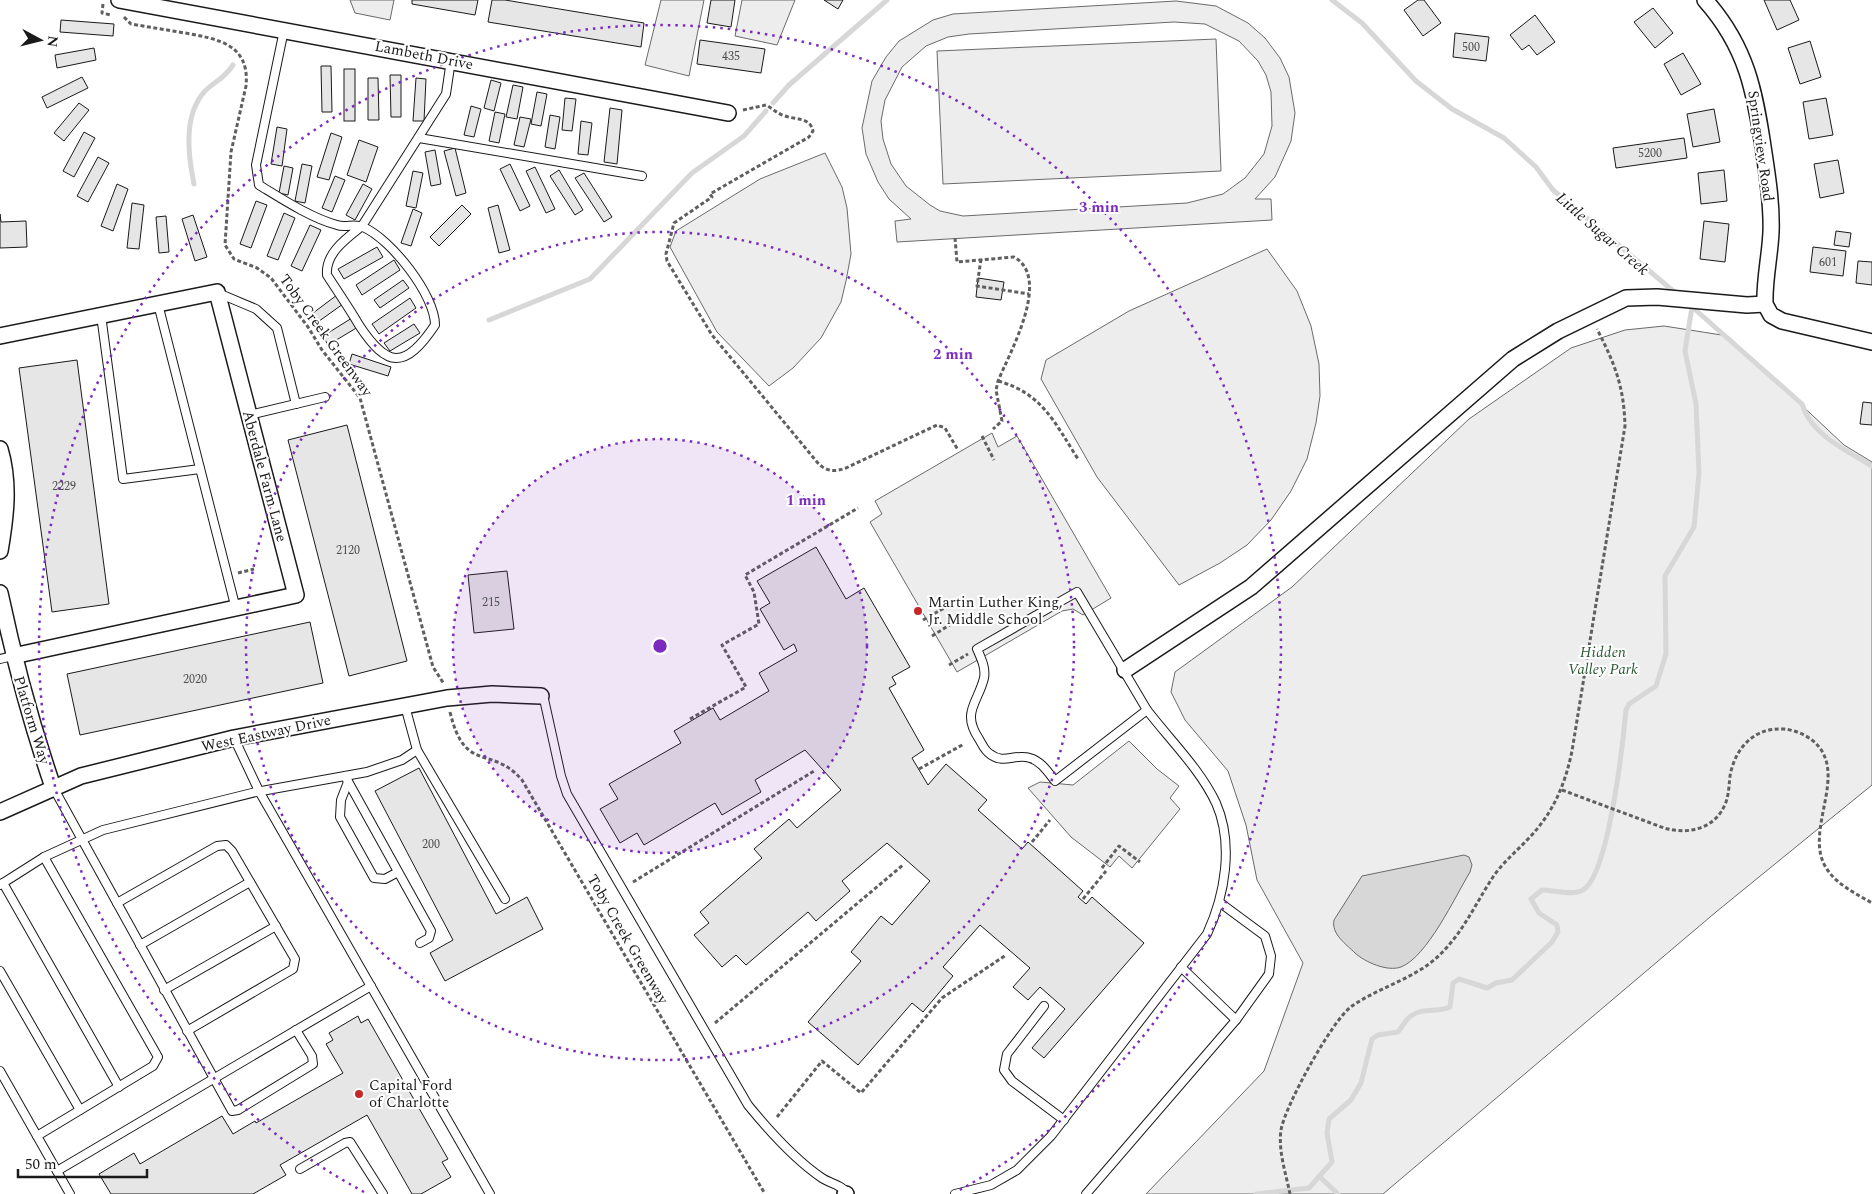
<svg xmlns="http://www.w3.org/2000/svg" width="1872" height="1194" viewBox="0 0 1872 1194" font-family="Spectral,serif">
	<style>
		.built { fill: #ededed; stroke: #6a6a6a; fill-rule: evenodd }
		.water { fill: #d7d7d7; stroke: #6a6a6a }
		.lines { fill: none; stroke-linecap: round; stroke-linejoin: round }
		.stream { stroke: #d7d7d7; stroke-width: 5 }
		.building { fill: #e6e6e6; stroke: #1a1a1a }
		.lane-casing { stroke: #1a1a1a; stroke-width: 10 }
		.street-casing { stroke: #1a1a1a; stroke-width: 18 }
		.path { stroke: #5f5f5f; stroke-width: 3; stroke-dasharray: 4 2.5; stroke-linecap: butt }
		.lane { stroke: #fff; stroke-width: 8 }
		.street { stroke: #fff; stroke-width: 15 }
		.ring { fill: none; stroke: #7b2cbf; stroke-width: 2.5; stroke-dasharray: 2.5 5 }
		.poi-dot { fill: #c62828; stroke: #fff; stroke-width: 2 }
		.labels { text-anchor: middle; stroke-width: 4; stroke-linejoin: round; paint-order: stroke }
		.number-label { font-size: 12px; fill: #4d4d4d }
		.street-label { font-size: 15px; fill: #1a1a1a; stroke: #fff }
		.poi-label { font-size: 15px; fill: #1a1a1a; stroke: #fff; text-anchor: start }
		.park-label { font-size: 15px; font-style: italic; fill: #2b5a34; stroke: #fff }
		.water-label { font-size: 16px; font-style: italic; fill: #1a1a1a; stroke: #fff }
		.centre { fill: #7b2cbf; stroke: #fff; stroke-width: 2.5 }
		.ring-label { font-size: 15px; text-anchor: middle; font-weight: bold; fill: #7b2cbf; stroke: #fff; stroke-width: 4; stroke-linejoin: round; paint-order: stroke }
	</style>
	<rect width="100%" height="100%" fill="#fff"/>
	<!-- built -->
	<g class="built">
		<polygon points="350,0 394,0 390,20 355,13"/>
		<polygon points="661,0 704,0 689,76 645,65"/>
		<polygon points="742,0 795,0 777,45 735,36"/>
		<path d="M1176,1L1216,6L1248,23L1265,38L1280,58L1289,77L1295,113L1291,141L1275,177L1255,199H1271L1272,220L897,242L895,221L911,219L889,199L878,182L866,154L862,128L872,81L886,57L899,41L933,20L953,14ZM1174,22L1205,24L1239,41L1258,61L1266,75L1271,92L1272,126L1264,154L1245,178L1223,194L1187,203L963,216L940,211L930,205L906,186L891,164L883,139L881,121L885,100L902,67L926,46L948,37L969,34Z"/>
		<polygon points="1216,39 1221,171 943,184 937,51"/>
		<polygon points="825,153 842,187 847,208 851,254 846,281 841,302 821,338 793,368 769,386 717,332 670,247 676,231 760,179"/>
		<polygon points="1267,249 1297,291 1311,326 1319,364 1320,396 1316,423 1307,459 1291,491 1271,520 1247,545 1220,563 1179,585 1097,477 1041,379 1046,360 1129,311"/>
		<polygon points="1664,326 1728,336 1844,445 1872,462 1872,785 1716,912 1383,1194 1146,1194 1264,1071 1303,963 1257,880 1246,825 1228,771 1185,720 1171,692 1175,672 1292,587 1469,419 1571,348 1625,330"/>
		<polygon points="992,433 998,447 1017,436 1111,598 1083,615 1073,609 1062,611 957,672 870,522 882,514 875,501"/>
		<polygon points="1129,741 1157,769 1179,786 1170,798 1180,809 1132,868 1119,856 1110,867 1071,837 1028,788 1040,782 1073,785"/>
	</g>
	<!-- water -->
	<path class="water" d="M1464,855L1469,857L1472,865L1470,872C1455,897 1427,957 1401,967C1387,972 1365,962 1355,953C1346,944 1331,934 1334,920L1362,876Z"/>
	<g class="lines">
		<!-- stream -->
		<g class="stream">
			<polyline points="1332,0 1362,23 1416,81 1452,109 1504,138 1536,167 1553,190 1678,295"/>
			<polyline points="773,103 789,85 887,0"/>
			<path d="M194,184C188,155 183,115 205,91C215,81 223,80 233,65"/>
			<path d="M1690,305L1802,404C1811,435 1846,450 1872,466"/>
			<polyline points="489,320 590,279 692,173 744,136 766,111"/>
			<polyline points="1319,1176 1338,1194"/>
			<path d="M1256,1194L1309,1188L1332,1162L1327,1133L1329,1119L1351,1100L1361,1083L1372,1039L1378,1035L1398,1032C1402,1027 1406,1019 1411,1016C1423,1007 1437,1013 1450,1007L1453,983L1459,979L1487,988L1496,983L1512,980L1552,942L1558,932L1557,925L1539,913L1531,899L1542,890C1553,890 1574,896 1583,890C1609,874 1623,742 1626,710L1629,704L1656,686L1666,654L1665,576L1694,527L1699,473L1696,404L1685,351L1692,307"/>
		</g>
	</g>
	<!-- building -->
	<g class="building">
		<polygon points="412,0 478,0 475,15 412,4"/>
		<polygon points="492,0 505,0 644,23 641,47 488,22"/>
		<polygon points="711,0 735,0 731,27 707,23"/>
		<polygon points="824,0 843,0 838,9"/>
		<polygon points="1418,0 1424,0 1441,23 1423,36 1404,10"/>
		<polygon points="1764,0 1790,0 1799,20 1777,30"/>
		<polygon points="1653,8 1673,33 1655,48 1634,22"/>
		<polygon points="1535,15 1555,42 1537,55 1529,45 1522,50 1510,35"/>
		<polygon points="61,20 114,24 113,36 60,32"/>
		<polygon points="1455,33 1489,37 1486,61 1453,57"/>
		<polygon points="700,40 765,49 761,73 697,64"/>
		<polygon points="1810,41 1821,77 1800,84 1788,48"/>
		<polygon points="94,48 96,60 57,68 55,55"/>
		<polygon points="1683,53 1701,84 1681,95 1664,64"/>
		<polygon points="321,66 331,66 332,112 322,112"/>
		<rect x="344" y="69" width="11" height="52"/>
		<polygon points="390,75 401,75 401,117 391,117"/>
		<polygon points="82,77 88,88 47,108 42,97"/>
		<polygon points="368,78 378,78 379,120 368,120"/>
		<polygon points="416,78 426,79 424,121 413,121"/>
		<polygon points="491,80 501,83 494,111 484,108"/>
		<polygon points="513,85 523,87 517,119 506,117"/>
		<polygon points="537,92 547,94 541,126 531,124"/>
		<polygon points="565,98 576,99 572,131 562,130"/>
		<polygon points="1826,98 1833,135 1809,139 1803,102"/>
		<polygon points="79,103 89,110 64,141 54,133"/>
		<polygon points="471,106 481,109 474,137 464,135"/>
		<polygon points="610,108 622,110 617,164 604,162"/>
		<polygon points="1714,109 1720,142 1693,147 1687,114"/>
		<polygon points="495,112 505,114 499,143 489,141"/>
		<polygon points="550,115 560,117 555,149 545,147"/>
		<polygon points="520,117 531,119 524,147 514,145"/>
		<polygon points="581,121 592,123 588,155 578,154"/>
		<polygon points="277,127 287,129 282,166 271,164"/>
		<polygon points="84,132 95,138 74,177 63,171"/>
		<polygon points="331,133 342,137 329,180 317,177"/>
		<polygon points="1684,138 1687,158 1616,168 1613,148"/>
		<polygon points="359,140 378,147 366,182 347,175"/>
		<polygon points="455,148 466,193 456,196 444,151"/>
		<polygon points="435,150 441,184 431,186 425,152"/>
		<polygon points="98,157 109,163 88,202 77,196"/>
		<polygon points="1838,160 1844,193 1820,198 1814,164"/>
		<polygon points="302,164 312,166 305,203 295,201"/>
		<polygon points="510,164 530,206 520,211 500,169"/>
		<polygon points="284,166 293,168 288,195 279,193"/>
		<polygon points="535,167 555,209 546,213 526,171"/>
		<polygon points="559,170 583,210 575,215 550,176"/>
		<polygon points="1724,170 1727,201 1701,204 1698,173"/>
		<polygon points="413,171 423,173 416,208 406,206"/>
		<polygon points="584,173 612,217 604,222 575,178"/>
		<polygon points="335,176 345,180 332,212 322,208"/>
		<polygon points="117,184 128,189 113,231 101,226"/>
		<polygon points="363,184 372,189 355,220 346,215"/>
		<polygon points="256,201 267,205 251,248 240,244"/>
		<polygon points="132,203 144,205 139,249 127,248"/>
		<polygon points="462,205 471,214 439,246 430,237"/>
		<polygon points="498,205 510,250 499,253 488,208"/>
		<polygon points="413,209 422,213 411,246 401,243"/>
		<polygon points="284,213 295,218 278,260 267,256"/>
		<polygon points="0,214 1,222 26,221 27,247 0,248"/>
		<polygon points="193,215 207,257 195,261 182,219"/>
		<polygon points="166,216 169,252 159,253 156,217"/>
		<polygon points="1704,221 1729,224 1725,262 1700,259"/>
		<polygon points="310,225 321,230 302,271 291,266"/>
		<polygon points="1836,231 1851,233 1849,247 1834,245"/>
		<polygon points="377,247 383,257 344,279 338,269"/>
		<polygon points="1813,247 1846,251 1843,276 1810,272"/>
		<polygon points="394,260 400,270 362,295 356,285"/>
		<polygon points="1858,261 1872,262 1872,285 1856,283"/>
		<polygon points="978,278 1004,282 1001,300 976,297"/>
		<polygon points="403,280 409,288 380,308 374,300"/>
		<polygon points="337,295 343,304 315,324 309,316"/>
		<polygon points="410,298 416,308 379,334 372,324"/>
		<polygon points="352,318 358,327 328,345 323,336"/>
		<polygon points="414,324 420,333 390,351 384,343"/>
		<polygon points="352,354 391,367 388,376 349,364"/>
		<polygon points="77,360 109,604 52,612 19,368"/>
		<polygon points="1863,402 1872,403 1872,425 1860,424"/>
		<polygon points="347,425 407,661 349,676 288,440"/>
		<polygon points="816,547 846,599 864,588 910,667 892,677 896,684 889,688 924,750 912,758 928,785 946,764 987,800 978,810 1022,849 1028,842 1083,891 1078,897 1086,904 1092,897 1144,943 1044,1058 1032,1048 1065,1009 1040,987 1028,1000 1013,987 1030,968 980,925 943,967 953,976 923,1012 912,1003 858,1065 808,1022 861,961 851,952 881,916 892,925 930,881 887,843 842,881 850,891 816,921 808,912 746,965 736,955 722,967 694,935 709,923 700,912 762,858 754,849 789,819 797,828 841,790 805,750 755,780 761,792 722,815 715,803 644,845 637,833 620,843 600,809 618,799 609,784 681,743 674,731 713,708 720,720 769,691 759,673 797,651 794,644 784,650 760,609 770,603 757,581"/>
		<polygon points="507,571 514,629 474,633 468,575"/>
		<polygon points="310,622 323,683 80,735 67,674"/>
		<polygon points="419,768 496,914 527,897 543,929 445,981 430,953 453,940 375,791"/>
		<polygon points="358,1016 361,1023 368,1019 448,1159 442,1162 451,1177 421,1194 412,1194 367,1115 280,1165 286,1175 253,1194 111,1194 99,1174 134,1153 140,1164 222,1116 233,1134 255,1121 256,1123 343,1073 326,1044 333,1040 329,1033"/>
	</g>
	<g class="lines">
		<defs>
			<g id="lane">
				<path d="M284,30L256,165L259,185C282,199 311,218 337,225C345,228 355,223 363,227C391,239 435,295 435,325C405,370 387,368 359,325C349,308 338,292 327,275C325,253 347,238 362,226L446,94L451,60"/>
				<polyline points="419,138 642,176"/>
				<polyline points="218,293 256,309 277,328 296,404"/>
				<polyline points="158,304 236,609"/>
				<polyline points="101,315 123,479 200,469"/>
				<polyline points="249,415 325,397"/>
				<path d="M1077,592L1147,710L1055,781C1048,772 1041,761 1030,758C1015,753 1004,765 990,754C985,751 982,744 979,739C961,712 978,703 984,678C986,668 981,658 977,649Z"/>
				<polyline points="0,659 13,656"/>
				<path d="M541,696L544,699L561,776L567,794L748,1105C770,1132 794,1159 822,1178C831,1184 843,1185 847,1194"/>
				<polyline points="405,706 417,750 505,899"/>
				<polyline points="234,738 259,791 490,1194"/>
				<polyline points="345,776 431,931 429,938 420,943"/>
				<polyline points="348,782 341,800 340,817 374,878 385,879 398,872"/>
				<polyline points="53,787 232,1111 238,1110 313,1064 312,1056 296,1030"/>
				<polyline points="3,883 119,1087"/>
				<polyline points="0,885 44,857 103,830 256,792 367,772 402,760 417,750"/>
				<polyline points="117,903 217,846 226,845 232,851 295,959 293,969 187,1031"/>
				<polyline points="140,945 250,882"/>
				<polyline points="1181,967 1236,1020 1269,974 1271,956 1265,936 1219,902"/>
				<polyline points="0,971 80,1110"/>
				<polyline points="164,990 276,926"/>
				<polyline points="1044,1006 1007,1054 1004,1070 1012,1081 1064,1120"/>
				<polyline points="0,1071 70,1194"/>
				<polyline points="37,1136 153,1066 158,1057 44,857"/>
				<polyline points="300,1169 345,1143 350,1142 383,1194"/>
				<polyline points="57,1171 371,986"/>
				<path d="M955,1194L991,1185L1017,1170L1051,1136L1207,934C1225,895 1234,844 1216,803C1200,769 1170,740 1147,710"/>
				<polyline points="1086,1194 1236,1020"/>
			</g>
			<g id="street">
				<polyline points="119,0 728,113"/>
				<path d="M1705,0C1747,47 1755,92 1764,153C1768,179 1772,206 1771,232C1770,256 1764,281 1765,304L1771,315L1782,321L1872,342"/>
				<polyline points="0,336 217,292 296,595 13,656"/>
				<path d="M0,449C10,483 6,516 0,551"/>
				<path d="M0,593C14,659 31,723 53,787"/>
				<polyline points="1125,670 1251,587 1513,359 1558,331 1626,298 1657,297 1747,305 1765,304"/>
				<polyline points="0,812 81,776 234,738 447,698 492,694 541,696"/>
				<polyline points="845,1194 846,1194"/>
			</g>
		</defs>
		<!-- lane casing -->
		<use href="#lane" class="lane-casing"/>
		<!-- street casing -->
		<use href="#street" class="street-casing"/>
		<!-- path -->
		<g class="path">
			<polyline points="103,4 102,13 111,15"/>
			<path d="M124,17L131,24C149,27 167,30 185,33C218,39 250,44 246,86L231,152L225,245L234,259L257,268L271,278L308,327L322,350L360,398L433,667L444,684"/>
			<path d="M743,110L766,105C773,109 778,114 785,116C796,120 810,117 813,131L809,137L710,194L712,197L674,223L666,254L667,261L712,335L817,462C826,472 835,472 846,468L937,425L945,428L958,450"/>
			<path d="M955,238L957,262L1014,257C1052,278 1010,352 998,381L996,390L1002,421L993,429"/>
			<polyline points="981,259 977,286 1029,294"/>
			<path d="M998,381C1042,393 1055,423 1078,459"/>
			<polyline points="982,436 994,460"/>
			<polyline points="238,573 254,569"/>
			<polyline points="923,620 951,604"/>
			<polyline points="932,636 959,619"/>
			<polyline points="949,665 968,654"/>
			<path d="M450,712C465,775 491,744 522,780L765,1194"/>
			<polyline points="690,719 746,687 722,645 759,624 754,592 745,575 858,508"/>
			<polyline points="919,769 964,744"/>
			<path d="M1562,790L1664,828C1689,835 1716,829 1726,802C1729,793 1729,785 1730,776C1735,748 1754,727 1784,729C1794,730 1804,734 1812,740C1851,771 1804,828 1825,866C1835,884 1855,893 1872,903"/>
			<polyline points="1032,842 1050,820"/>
			<polyline points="1102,868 1119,846 1140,862"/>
			<polyline points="633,882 814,771"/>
			<polyline points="1083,899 1106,871"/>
			<polyline points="715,1023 903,865"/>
			<polyline points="777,1117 822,1061 861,1093 942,998 1006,955"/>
			<path d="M1290,1194C1286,1174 1278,1151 1281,1130C1285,1106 1332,1020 1352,1006C1378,988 1410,980 1434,960C1461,937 1474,906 1493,877C1503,862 1517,851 1529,838C1553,813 1565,785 1572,751L1625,426C1624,387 1615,364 1597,329"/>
		</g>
		<!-- lane -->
		<use href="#lane" class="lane"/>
		<!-- street -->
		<use href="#street" class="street"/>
	</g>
	<!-- distance rings -->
	<circle cx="660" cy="646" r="207" fill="#7b2cbf" fill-opacity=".12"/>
	<g class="ring">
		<circle cx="660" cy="646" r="207"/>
		<circle cx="660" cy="646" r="414"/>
		<path d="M364 1192A621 621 0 1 1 956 1192"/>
	</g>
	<!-- markers -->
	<g class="poi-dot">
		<circle cx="918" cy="611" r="5"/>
		<circle cx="359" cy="1094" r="5"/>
	</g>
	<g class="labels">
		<!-- number labels -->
		<g class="number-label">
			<text x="1471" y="51">500</text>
			<text x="731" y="60">435</text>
			<text x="1650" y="157">5200</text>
			<text x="1828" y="266">601</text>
			<text x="64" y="490">2229</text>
			<text x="348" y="554">2120</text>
			<text x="491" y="606">215</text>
			<text x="195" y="683">2020</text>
			<text x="431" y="848">200</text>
		</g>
		<!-- street labels -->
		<g class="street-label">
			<text transform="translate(424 55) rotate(11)" y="5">Lambeth Drive</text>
			<text transform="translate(1761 146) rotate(82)" y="5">Springview Road</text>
			<text transform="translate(326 335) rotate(54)" y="5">Toby Creek Greenway</text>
			<text transform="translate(265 476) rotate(75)" y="5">Aberdale Farm Lane</text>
			<text transform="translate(32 720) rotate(73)" y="5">Platform Way</text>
			<text transform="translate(266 733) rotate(-12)" y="5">West Eastway Drive</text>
			<text transform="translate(628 939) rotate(60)" y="5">Toby Creek Greenway</text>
		</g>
		<!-- poi labels -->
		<g class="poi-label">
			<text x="928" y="607">Martin Luther King,<tspan x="928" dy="17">Jr. Middle School</tspan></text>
			<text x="369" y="1090">Capital Ford<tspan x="369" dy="17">of Charlotte</tspan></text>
		</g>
		<!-- park labels -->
		<g class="park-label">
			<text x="1603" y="657">Hidden<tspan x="1603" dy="17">Valley Park</tspan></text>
		</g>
		<!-- water labels -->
		<g class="water-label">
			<text transform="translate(1603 233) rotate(41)" y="6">Little Sugar Creek</text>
		</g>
	</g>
	<circle cx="660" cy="646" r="8" class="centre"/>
	<g class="ring-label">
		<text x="1099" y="212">3 min</text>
		<text x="953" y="359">2 min</text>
		<text x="806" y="505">1 min</text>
	</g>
	<!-- north arrow -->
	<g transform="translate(40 40) rotate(97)" stroke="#ffffff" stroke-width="4" paint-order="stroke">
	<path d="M0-4L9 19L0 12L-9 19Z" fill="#1a1a1a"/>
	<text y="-8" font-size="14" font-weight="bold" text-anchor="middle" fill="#1a1a1a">N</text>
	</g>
	<!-- scale -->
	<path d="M18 1169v8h129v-8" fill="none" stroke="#1a1a1a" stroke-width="2.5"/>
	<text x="25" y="1169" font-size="15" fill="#1a1a1a" stroke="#ffffff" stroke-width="4" paint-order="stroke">50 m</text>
</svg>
